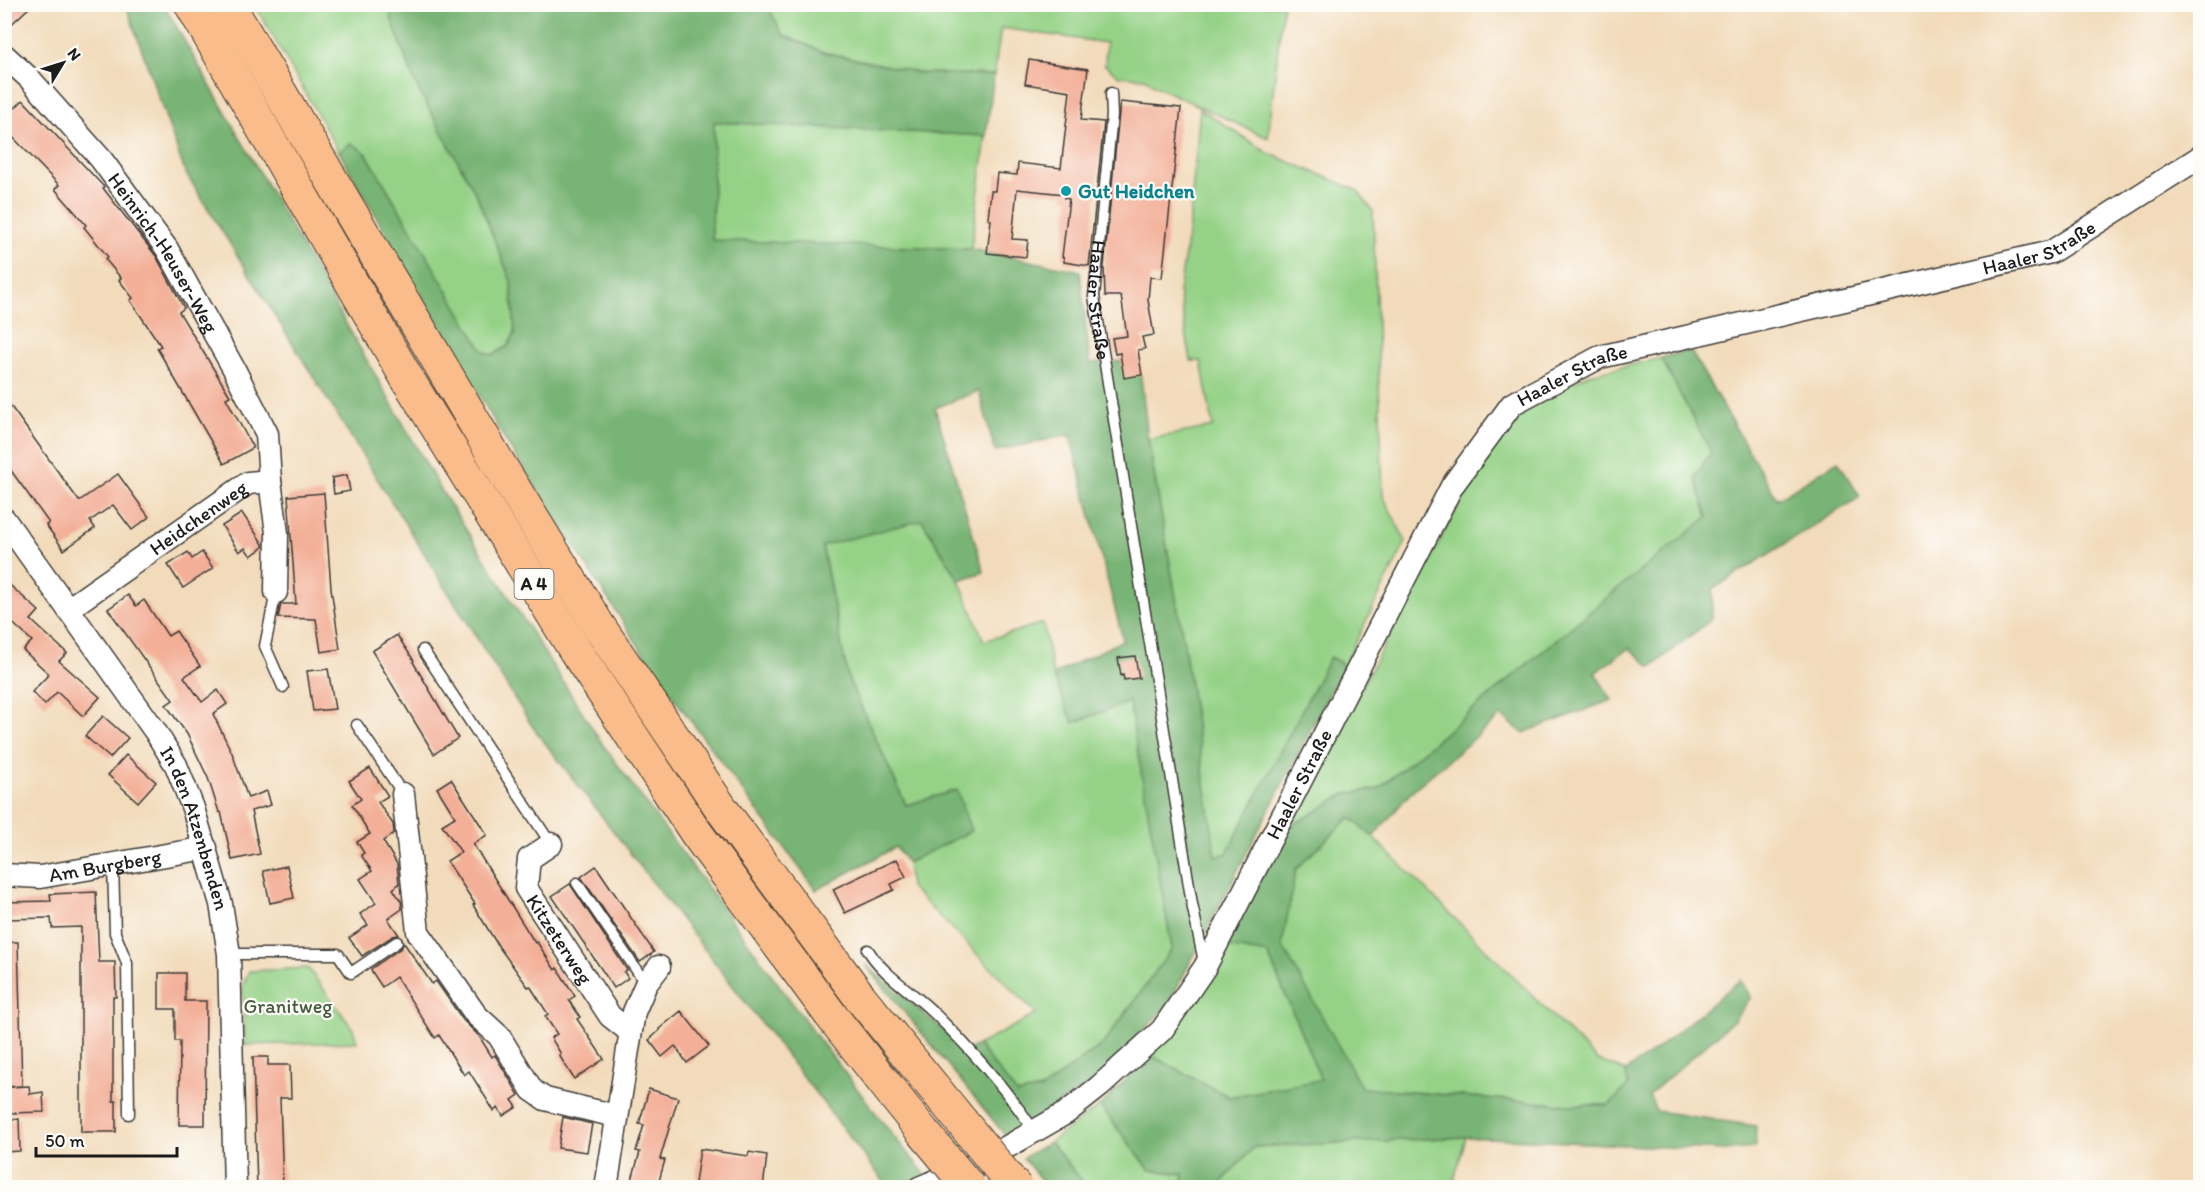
<svg xmlns="http://www.w3.org/2000/svg" width="2205" height="1192" viewBox="0 0 2205 1192" font-family="Itim,sans-serif">
	<style>
		.green { fill: #95d287; stroke: #587752; stroke-width: 1.5 }
		.forest { fill: #78b474; stroke: #4a6848; stroke-width: 1.5 }
		.building { fill: #f3af97 }
		.lines { fill: none; stroke-linecap: round; stroke-linejoin: round }
		.lane-casing { stroke: #3c3934; stroke-width: 13 }
		.street-casing { stroke: #3c3934; stroke-width: 25 }
		.highway-casing { stroke: #3c3934; stroke-width: 35 }
		.lane { stroke: #fff; stroke-width: 10 }
		.street { stroke: #fff; stroke-width: 22 }
		.highway { stroke: #f9bc8a; stroke-width: 33 }
		.highway-bridge-casing { stroke: #3c3934; stroke-width: 35; stroke-linecap: butt }
		.highway-bridge { stroke: #f9bc8a; stroke-width: 33 }
		.culture-dot { fill: #0f9aa8; stroke: #fdfcf7; stroke-width: 2 }
		.labels { text-anchor: middle; stroke-width: 4.5; stroke-linejoin: round; paint-order: stroke }
		.shield { fill: #fdfcf7; stroke: #605f5e; stroke-width: 1.5 }
		.shield-label { font-size: 18px; font-weight: bold; fill: #1c1c1c }
		.culture-label { font-size: 20px; font-weight: bold; fill: #0d838f; stroke: #fdfcf7; text-anchor: start }
		.street-label { font-size: 20px; fill: #1c1c1c; stroke: #fdfcf7 }
		.park-label { font-size: 20px; fill: #465c41; stroke: #fdfcf7 }
	</style>
	<rect width="100%" height="100%" fill="#fdfcf7"/>
	<filter id="ink" filterUnits="userSpaceOnUse"><feTurbulence type="fractalNoise" baseFrequency=".0167" numOctaves="2"/><feDisplacementMap in="SourceGraphic" scale="12" xChannelSelector="R" yChannelSelector="G"/><feConvolveMatrix kernelMatrix="1 2 1 2 8 2 1 2 1" color-interpolation-filters="sRGB"/></filter>
	<filter id="wash" filterUnits="userSpaceOnUse"><feTurbulence type="fractalNoise" baseFrequency=".008" numOctaves="4" result="noise"/><feDisplacementMap in="SourceGraphic" scale="24" xChannelSelector="R" yChannelSelector="G"/><feGaussianBlur stdDeviation="1.35" result="paint"/><feColorMatrix in="noise" values="0 0 0 0 0 0 0 0 0 0 0 0 0 0 0 0 0 1.4 0 .05"/><feComposite in="paint" operator="in"/></filter>
	<g filter="url(#wash)">
		<rect width="100%" height="100%" fill="#f2dbbb"/>
		<!-- green -->
		<g class="green">
			<polygon points="255,5 390,5 391,17 415,83 477,196 511,281 515,333 508,346 493,355 483,352 366,153 351,143 339,152"/>
			<polygon points="767,5 1283,5 1268,138 1155,86 1145,78 1119,76 1105,65 1106,43 1001,28 994,75 921,73 823,52 783,35"/>
			<polygon points="1200,109 1268,153 1357,190 1373,211 1383,496 1406,542 1344,665 1330,657 1227,854 1216,857 1183,638 1148,439 1213,427 1201,361 1191,361 1179,292 1189,227"/>
			<polygon points="714,122 986,136 971,249 712,241"/>
			<polygon points="1661,358 1712,453 1695,477 1708,517 1610,595 1378,789 1345,794 1285,830 1488,451 1527,403 1590,374"/>
			<polygon points="922,520 959,580 984,641 1043,623 1053,675 1129,701 1172,949 1103,1044 1041,1089 1016,1094 978,1045 1037,1014 910,887 907,863 970,831 906,805 848,678 822,545"/>
			<polygon points="1350,817 1373,837 1597,1060 1626,1071 1628,1086 1609,1105 1570,1105 1361,1088 1281,945 1296,869"/>
			<polygon points="1221,946 1268,953 1322,1080 1229,1097 1150,1055"/>
			<polygon points="308,968 353,1029 357,1042 245,1045 243,985 249,971"/>
			<polygon points="1100,1106 1150,1170 1184,1174 1182,1187 1087,1187 1050,1142"/>
			<polygon points="1466,1137 1452,1187 1217,1188 1254,1147"/>
		</g>
		<!-- forest -->
		<g class="forest">
			<polygon points="126,5 164,5 441,490 603,745 818,1038 895,1138 936,1187 888,1187 532,726 185,172"/>
			<polygon points="390,5 767,5 783,35 823,52 921,73 994,75 986,136 714,122 712,240 971,249 1080,271 1090,363 1139,360 1148,439 1183,638 1216,857 1227,853 1330,657 1344,665 1168,1005 1093,1083 1006,1136 865,964 967,1050 978,1045 1017,1094 1042,1089 1103,1044 1172,949 1129,702 1073,723 1053,675 1123,640 1070,435 995,451 979,391 935,408 984,572 959,580 922,520 822,546 848,678 906,805 957,790 971,831 907,863 896,847 816,890 660,679 505,440 339,152 351,143 366,153 483,351 493,355 508,346 515,333 511,281 477,196 415,83 391,17"/>
			<polygon points="1690,350 1777,499 1838,461 1860,497 1713,589 1712,619 1651,667 1629,648 1595,673 1612,700 1523,733 1501,716 1413,790 1373,837 1350,817 1296,869 1282,945 1362,1088 1570,1105 1609,1105 1628,1086 1626,1071 1658,1048 1740,980 1751,997 1735,1019 1649,1095 1656,1111 1756,1126 1755,1148 1725,1150 1466,1137 1254,1147 1217,1187 1182,1187 1184,1174 1150,1170 1100,1106 1150,1055 1229,1097 1321,1080 1268,954 1221,946 1285,830 1345,794 1378,789 1610,595 1708,517 1695,477 1711,452 1661,358"/>
			<polygon points="1050,1142 1087,1187 1047,1187 1023,1158"/>
		</g>
		<g id="blocks">
			<!-- building -->
			<g class="building">
				<polygon points="4,4 33,4 4,31"/>
				<polygon points="1029,60 1088,69 1081,120 1104,122 1089,266 1064,262 1064,258 1062,257 1069,199 1064,198 1064,194 1017,189 1012,239 1028,240 1026,257 987,253 991,220 988,219 991,191 995,191 997,173 1017,175 1018,163 1061,168 1070,91 1025,84"/>
				<polygon points="23,100 104,187 103,188 156,256 184,308 179,312 230,396 226,398 253,448 224,464 157,348 161,346 134,306 130,300 133,298 119,280 121,278 105,259 108,257 84,227 86,225 55,189 59,185 4,128 4,119"/>
				<polygon points="1120,102 1181,108 1162,278 1150,277 1148,300 1154,335 1142,337 1145,349 1138,350 1142,375 1124,378 1120,353 1115,354 1112,338 1127,336 1121,296 1105,296 1104,267"/>
				<polygon points="4,397 79,501 118,474 149,517 132,530 113,505 90,521 95,528 64,550 46,525 49,523 4,461"/>
				<polygon points="347,475 350,491 334,494 332,478"/>
				<polygon points="324,493 331,588 340,649 321,652 316,619 278,618 281,604 296,604 288,496"/>
				<polygon points="242,513 263,544 263,547 251,556 245,548 239,552 222,526"/>
				<polygon points="188,552 192,559 202,552 213,568 183,588 168,565"/>
				<polygon points="4,580 39,611 31,620 67,653 59,661 100,697 83,716 57,692 45,705 32,692 49,674 23,650 32,641 4,615"/>
				<polygon points="128,595 136,606 144,600 168,636 176,631 200,666 184,677 202,702 218,690 227,704 213,714 232,753 248,798 267,791 271,805 251,811 260,854 232,860 221,812 219,812 208,778 187,734 166,705 173,700 108,609"/>
				<polygon points="397,635 414,661 413,662 458,738 434,754 372,651"/>
				<polygon points="1135,656 1139,678 1124,680 1123,675 1121,676 1118,658"/>
				<polygon points="328,669 335,709 313,711 307,671"/>
				<polygon points="103,716 128,738 110,758 85,736"/>
				<polygon points="126,755 156,782 138,802 108,775"/>
				<polygon points="370,768 388,796 378,802 393,824 394,833 383,841 397,864 399,884 393,889 401,901 402,909 388,919 399,935 393,936 362,956 349,938 368,925 360,914 376,903 360,879 372,871 361,855 364,853 357,842 370,834 352,805 361,799 349,781"/>
				<polygon points="451,779 487,835 473,844 535,943 537,942 555,970 557,968 575,996 569,1000 580,1017 577,1019 604,1059 574,1079 559,1055 561,1054 551,1038 557,1034 545,1016 548,1014 530,986 528,987 499,947 473,905 475,904 447,861 461,852 442,825 455,817 437,788"/>
				<polygon points="897,859 906,877 891,884 894,890 845,913 833,889"/>
				<polygon points="287,866 294,898 270,903 263,871"/>
				<polygon points="596,866 654,952 640,962 581,877"/>
				<polygon points="570,884 627,970 624,972 628,978 614,988 552,896"/>
				<polygon points="96,892 99,962 115,962 116,997 113,997 113,1101 116,1101 116,1132 81,1132 81,927 52,928 51,918 4,919 4,902 51,901 50,894"/>
				<polygon points="4,942 18,942 22,1086 4,1087"/>
				<polygon points="404,943 432,984 436,981 463,1020 479,1036 492,1057 495,1055 519,1095 512,1100 517,1107 503,1116 498,1108 494,1111 469,1071 464,1075 439,1035 435,1038 396,977 382,987 372,972 371,969 401,948"/>
				<polygon points="159,973 185,973 185,1001 206,1001 205,1125 179,1125 180,1041 175,1041 175,1009 159,1009"/>
				<polygon points="681,1011 709,1046 687,1063 675,1046 662,1057 649,1040 660,1030 659,1029"/>
				<polygon points="253,1057 268,1057 268,1065 290,1065 291,1098 280,1098 283,1188 257,1188"/>
				<polygon points="29,1086 30,1094 43,1092 44,1112 10,1113 9,1087"/>
				<polygon points="649,1089 678,1098 660,1159 665,1160 657,1188 647,1188 631,1183 640,1152 636,1151 644,1125 639,1124"/>
				<polygon points="563,1117 592,1124 587,1152 558,1148"/>
				<polygon points="19,1119 20,1151 4,1152 4,1120"/>
				<polygon points="700,1149 748,1156 749,1152 767,1155 763,1188 729,1185 728,1188 726,1188 695,1183"/>
			</g>
		</g>
	</g>
	<g filter="url(#ink)">
		<use href="#blocks" fill-opacity="0" stroke="#3c3934" stroke-width="1.5"/>
		<g class="lines">
			<defs>
				<g id="lane">
					<path id="s1" d="M1111,93L1112,115L1094,296L1192,904L1204,962"/>
					<polyline points="276,592 265,646 283,687"/>
					<polyline points="423,650 551,844"/>
					<polyline points="357,725 403,794"/>
					<polyline points="113,865 115,933 127,963 129,1114"/>
					<polyline points="577,883 646,984"/>
					<path d="M868,950C884,976 913,992 934,1013C972,1050 1006,1089 1035,1132"/>
					<polyline points="229,954 338,954 351,973 397,942"/>
				</g>
				<g id="street">
					<path id="s2" d="M4,55L29,78L101,159L167,249L234,369L267,434L270,481"/>
					<path id="s3" d="M4,519L155,731L176,765L193,808L221,904L229,954L235,1188"/>
					<path id="s4" d="M68,609L248,483L270,481L277,533L276,592"/>
					<polyline points="403,794 418,932 476,1015 499,1036 532,1090 545,1099 616,1116"/>
					<path id="s5" d="M551,844L529,859L526,888L610,1016L630,1032"/>
					<path id="s6" d="M4,875L40,877L206,848"/>
					<polyline points="606,1188 634,1012 646,984 659,967"/>
					<path id="s7" d="M919,1188L981,1162L1066,1113L1100,1086L1162,1030L1205,967L1452,486L1512,404L1600,357L2051,252L2200,157"/>
				</g>
				<g id="highway">
					<polyline points="191,4 405,375 575,650 697,834 830,1014 923,1132"/>
					<polyline points="228,4 499,464 598,625 723,811 860,997 961,1121"/>
				</g>
			</defs>
			<!-- lane casing -->
			<use href="#lane" class="lane-casing"/>
			<!-- street casing -->
			<use href="#street" class="street-casing"/>
			<!-- highway casing -->
			<use href="#highway" class="highway-casing"/>
			<!-- lane -->
			<use href="#lane" class="lane"/>
			<!-- street -->
			<use href="#street" class="street"/>
			<!-- highway -->
			<use href="#highway" class="highway"/>
			<defs>
				<g id="highway-bridge">
					<polyline points="961,1121 1016,1188"/>
					<polyline points="923,1132 970,1188"/>
				</g>
			</defs>
			<!-- highway-bridge casing -->
			<use href="#highway-bridge" class="highway-bridge-casing"/>
			<!-- highway-bridge -->
			<use href="#highway-bridge" class="highway-bridge"/>
		</g>
	</g>
	<!-- markers -->
	<circle class="culture-dot" cx="1066" cy="191" r="6"/>
	<g class="labels">
		<!-- shield labels -->
		<rect class="shield" x="514.5" y="569" width="39" height="30" rx="4.5"/>
		<g class="shield-label">
			<text x="534" y="590">A 4</text>
		</g>
		<!-- culture labels -->
		<g class="culture-label">
			<text x="1078" y="198">Gut Heidchen</text>
		</g>
		<!-- street labels -->
		<g class="street-label">
			<text dy="7" stroke="none"><textPath href="#s7" startOffset="1564">Haaler Straße</textPath></text>
			<text dy="7" stroke="none"><textPath href="#s2" startOffset="255">Heinrich-Heuser-Weg</textPath></text>
			<text dy="7" stroke="none"><textPath href="#s1" startOffset="208">Haaler Straße</textPath></text>
			<text dy="7" stroke="none"><textPath href="#s7" startOffset="1078">Haaler Straße</textPath></text>
			<text dy="7" stroke="none"><textPath href="#s4" startOffset="159">Heidchenweg</textPath></text>
			<text dy="7" stroke="none"><textPath href="#s7" startOffset="574">Haaler Straße</textPath></text>
			<text dy="7" stroke="none"><textPath href="#s3" startOffset="366">In den Atzenbenden</textPath></text>
			<text dy="7" stroke="none"><textPath href="#s6" startOffset="102">Am Burgberg</textPath></text>
			<text dy="7" stroke="none"><textPath href="#s5" startOffset="117">Kitzeterweg</textPath></text>
		</g>
		<!-- park labels -->
		<g class="park-label">
			<text x="288" y="1013">Granitweg</text>
		</g>
	</g>
	<!-- margin -->
	<rect width="2205" height="1192" fill="none" stroke="#fdfcf7" stroke-width="24"/>
	<!-- north arrow -->
	<g transform="translate(63 63) rotate(52)" stroke="#fdfcf7" stroke-width="4.5" paint-order="stroke">
	<path d="M0-4.5L10 22L0 15L-10 22Z" fill="#1c1c1c"/>
	<text y="-9" font-size="16" font-weight="bold" text-anchor="middle" fill="#1c1c1c">N</text>
	</g>
	<!-- scale -->
	<path d="M36 1147v9h141v-9" fill="none" stroke="#1c1c1c" stroke-width="3"/>
	<text x="45" y="1147" font-size="18" fill="#1c1c1c" stroke="#fdfcf7" stroke-width="4.5" paint-order="stroke">50 m</text>
</svg>
